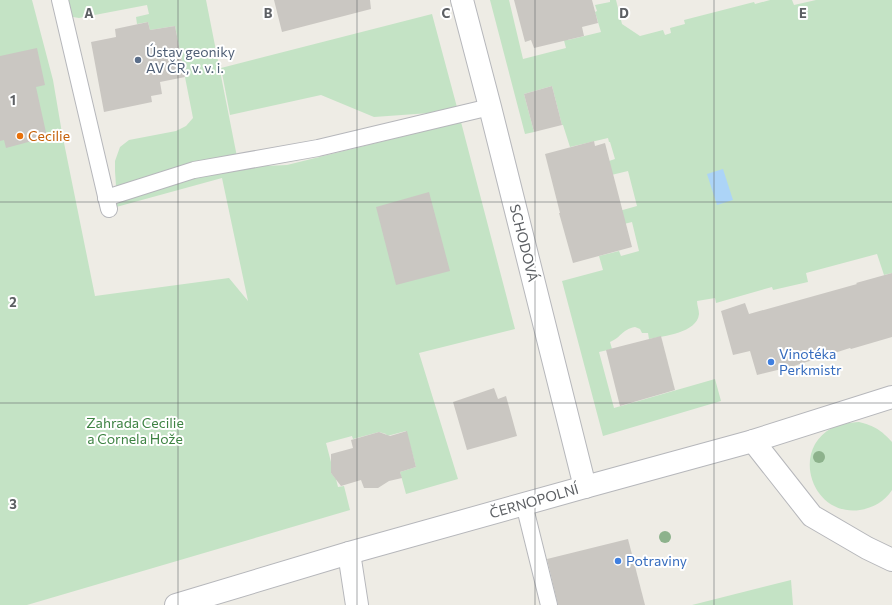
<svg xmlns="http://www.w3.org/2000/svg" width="892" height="605" viewBox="0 0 892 605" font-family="Commissioner,sans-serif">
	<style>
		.green { fill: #c4e3c5 }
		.water { fill: #acd4f7 }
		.building { fill: #cac7c2 }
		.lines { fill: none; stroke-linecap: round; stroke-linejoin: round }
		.service-casing { stroke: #b6b7bb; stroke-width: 18 }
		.minor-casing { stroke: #b6b7bb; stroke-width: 24 }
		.service { stroke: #fff; stroke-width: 16 }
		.minor { stroke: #fff; stroke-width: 22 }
		.tree { fill: #8db28c }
		.grid { fill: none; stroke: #5d6064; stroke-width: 1; stroke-opacity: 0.55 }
		.service-dot { fill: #5c6f8a; stroke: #fff; stroke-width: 1.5 }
		.food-dot { fill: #e8710a; stroke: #fff; stroke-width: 1.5 }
		.shop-dot { fill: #3f7fe0; stroke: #fff; stroke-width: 1.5 }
		.labels { text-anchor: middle; stroke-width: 4; stroke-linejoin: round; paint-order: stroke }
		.service-label { font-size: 14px; fill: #4e5e75; stroke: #fff; text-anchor: start }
		.food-label { font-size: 14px; fill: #c56008; stroke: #fff; text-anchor: start }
		.street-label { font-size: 14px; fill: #5d6064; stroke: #fff }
		.shop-label { font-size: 14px; fill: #366cbe; stroke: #fff; text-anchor: start }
		.park-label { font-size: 14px; fill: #3e8343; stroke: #fff }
		.grid-label { font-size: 13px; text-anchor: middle; font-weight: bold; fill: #5d6064; stroke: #fff; stroke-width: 4; stroke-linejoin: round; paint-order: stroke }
	</style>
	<rect width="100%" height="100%" fill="#eeece5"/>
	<!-- green -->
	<g class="green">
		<polygon points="0,0 32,0 53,80 62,133 95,296 229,278 248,301 222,178 109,209 116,186 115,171 115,161 120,147 129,140 176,131 186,126 193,118 175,26 150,30 148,22 137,24 136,17 149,14 147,5 79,18 73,17 67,13 64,0 206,0 239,167 287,165 461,122 515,329 419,353 458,479 406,494 400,472 416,467 406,431 387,436 386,434 379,432 353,439 352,436 326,443 331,462 331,473 336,479 338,487 344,486 350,510 27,605 0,605"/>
		<path d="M490,0H509L523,59L566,48L562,33L565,32L568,40L601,32L595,12L597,11L595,5L610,2V0H616L622,24L640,36L663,30L665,35L671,33L670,28L685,24L684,20L754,2L755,4L770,0H792L794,5L816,0H892V273L884,275L877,254L806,273L808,282L773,290L772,287L716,303L715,298L697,301C697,305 699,310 699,314C697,333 664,336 649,339L648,333H642L640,329L635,327C621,330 622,337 610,342L612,349L599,352L614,408L715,379L721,401L603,436L562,281L603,270L599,256L619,251L621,256L639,251L632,222L616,226L612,213L637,206L628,171L603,177L609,161L615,159L610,142H609L608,138L570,147L563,125H562L552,86L524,94L534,132L525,134Z"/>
		<polygon points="432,14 458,111 374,117 321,95 230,115 221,68"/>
		<path d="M859,422C875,426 881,430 892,442V490C885,501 873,508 860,510C812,517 790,450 832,428C840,423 849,423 859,422Z"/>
		<polygon points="791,580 793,605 692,605"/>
	</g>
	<!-- water -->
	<polygon class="water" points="723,169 733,200 717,205 707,174"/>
	<!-- building -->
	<g class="building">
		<polygon points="274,0 370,0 371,9 282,32"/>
		<polygon points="514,0 592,0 598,23 582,27 584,36 534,48 531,40 525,42"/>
		<polygon points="148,22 150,30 175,26 185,77 160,82 162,94 151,96 152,102 104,112 91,42 116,37 115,29"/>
		<polygon points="37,48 45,85 36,87 47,137 6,148 4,140 0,141 0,56"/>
		<polygon points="552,86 562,125 534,132 524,94"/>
		<polygon points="594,141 595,146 605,143 632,247 573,263 559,213 560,213 545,154"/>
		<polygon points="429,192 450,271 396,285 376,207"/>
		<polygon points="892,273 892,337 851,349 850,348 794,366 757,375 750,351 733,355 721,311 745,303 749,314 857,284 856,283"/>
		<polygon points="661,336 675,390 620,406 606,350"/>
		<polygon points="494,388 498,399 506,396 517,436 467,450 453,402"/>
		<polygon points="407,431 416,467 400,472 402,478 389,481 378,488 364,488 361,480 341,486 331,473 331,454 353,448 351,440 379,432 390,436"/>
		<polygon points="628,539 645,605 558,605 547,559"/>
	</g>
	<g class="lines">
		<defs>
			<g id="service">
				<polyline points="60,0 109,209"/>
				<polyline points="106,198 194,170 318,148 490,107"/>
				<polyline points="524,504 549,605"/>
			</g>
			<g id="minor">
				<polyline points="462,0 490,107 585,487"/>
				<polyline points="753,441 812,516 867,548 892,560"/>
				<polyline points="349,553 357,605"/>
				<polyline points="176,605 349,553 585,487 753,441 892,397"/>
			</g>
		</defs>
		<!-- service casing -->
		<use href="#service" class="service-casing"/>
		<!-- minor casing -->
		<use href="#minor" class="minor-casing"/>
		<!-- service -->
		<use href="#service" class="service"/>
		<!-- minor -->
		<use href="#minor" class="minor"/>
	</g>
	<!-- trees -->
	<g class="tree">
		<circle cx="819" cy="457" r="6"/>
		<circle cx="665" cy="537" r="6"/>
	</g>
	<!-- grid -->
	<path class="grid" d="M178,0V605M357,0V605M535,0V605M714,0V605M0,202H892M0,403H892"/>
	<!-- markers -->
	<circle class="service-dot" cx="138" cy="60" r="4"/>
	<circle class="food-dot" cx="20" cy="136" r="4"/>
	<g class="shop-dot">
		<circle cx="771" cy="362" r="4"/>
		<circle cx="618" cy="561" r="4"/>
	</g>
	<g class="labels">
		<!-- service labels -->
		<g class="service-label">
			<text x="146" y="57">Ústav geoniky<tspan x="146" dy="16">AV ČR, v. v. i.</tspan></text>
		</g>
		<!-- food labels -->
		<g class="food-label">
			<text x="28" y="141">Cecilie</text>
		</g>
		<!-- street labels -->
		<g class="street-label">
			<text transform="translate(524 243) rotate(76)" y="5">SCHODOVÁ</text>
			<text transform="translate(534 501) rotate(-16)" y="5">ČERNOPOLNÍ</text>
		</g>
		<!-- shop labels -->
		<g class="shop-label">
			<text x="779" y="359">Vinotéka<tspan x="779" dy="16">Perkmistr</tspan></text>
			<text x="626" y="566">Potraviny</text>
		</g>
		<!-- park labels -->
		<g class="park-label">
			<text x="135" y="428">Zahrada Cecilie<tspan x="135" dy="16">a Cornela Hože</tspan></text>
		</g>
	</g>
	<g class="grid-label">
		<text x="89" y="18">A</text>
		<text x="268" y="18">B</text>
		<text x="446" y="18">C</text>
		<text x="624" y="18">D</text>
		<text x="803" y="18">E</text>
		<text x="13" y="105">1</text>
		<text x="13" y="307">2</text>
		<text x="13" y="509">3</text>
	</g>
</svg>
